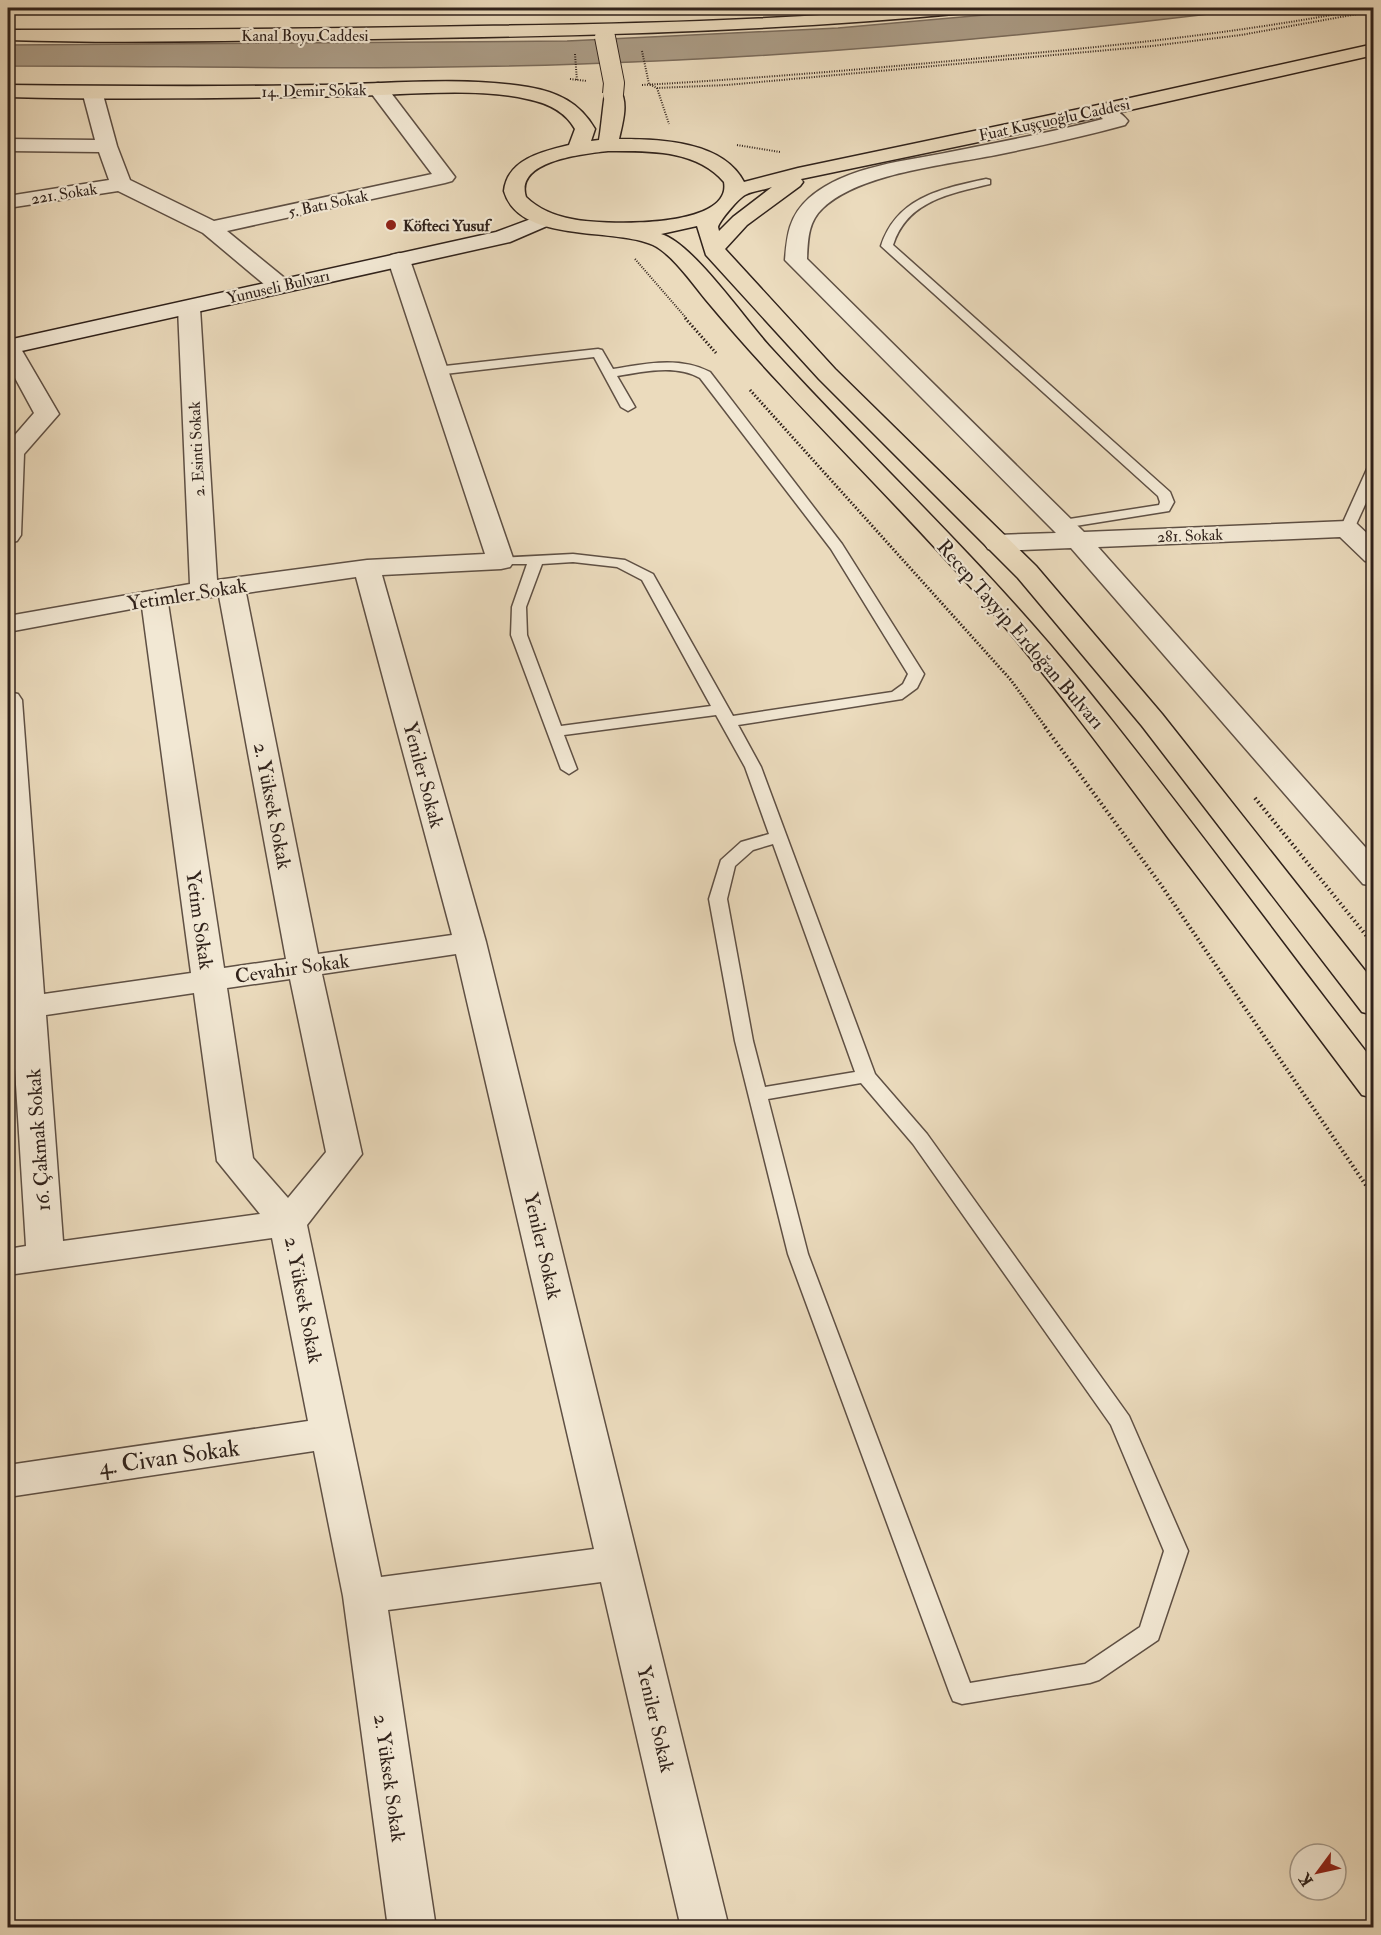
<svg xmlns="http://www.w3.org/2000/svg" width="1381" height="1935" viewBox="0 0 1381 1935" font-family="'IM FELL Double Pica',serif">
	<style>
		.water { fill: #ab9c86; stroke: #7a6b5b; stroke-width: 1.5 }
		.lines { fill: none; stroke-linecap: round; stroke-linejoin: round }
		.lane-casing { stroke: #5f5044; stroke-width: 3 }
		.street-casing { stroke: #5f5044; stroke-width: 3 }
		.secondary-casing { stroke: #30221b; stroke-width: 3 }
		.primary-casing { stroke: #30221b; stroke-width: 3 }
		.path-far2 { stroke: #30221b; stroke-width: 2; stroke-dasharray: 1 1.5; stroke-linecap: butt }
		.path-far1 { stroke: #30221b; stroke-width: 3; stroke-dasharray: 1.5 2; stroke-linecap: butt }
		.path { stroke: #30221b; stroke-width: 4; stroke-dasharray: 1.5 3; stroke-linecap: butt }
		.lane { fill: #f2e8d4; fill-rule: evenodd }
		.street { fill: #f2e8d4; fill-rule: evenodd }
		.secondary { fill: #f2e8d4; fill-rule: evenodd }
		.primary { fill: #ebdbbd; fill-rule: evenodd }
		.primary-bridge-casing { stroke: #30221b; stroke-width: 22; stroke-linecap: butt }
		.primary-bridge { stroke: #ebdbbd; stroke-width: 20 }
		.poi-dot { fill: #8f2418; stroke: #f2e8d4; stroke-width: 2 }
		.labels { text-anchor: middle; stroke-width: 4.5; stroke-linejoin: round; paint-order: stroke }
		.far-street-label { font-size: 16px; fill: #30221b; stroke: #f2e8d4 }
		.far-poi-label { font-size: 16px; font-weight: bold; fill: #30221b; stroke: #f2e8d4; text-anchor: start }
		.street-label { font-size: 20px; fill: #30221b; stroke: #f2e8d4 }
		.near-street-label { font-size: 24px; fill: #30221b; stroke: #f2e8d4 }
	</style>
	<rect width="100%" height="100%" fill="#ebdbbd"/>
	<filter id="stains"><feTurbulence type="fractalNoise" baseFrequency=".00333" numOctaves="4"/><feColorMatrix values="0 0 0 0 .2 0 0 0 0 .09 0 0 0 0 .02 0 0 0 .5 -.17"/></filter>
	<radialGradient id="worn" r=".72"><stop offset=".6" stop-color="#630" stop-opacity="0"/><stop offset="1" stop-color="#630" stop-opacity=".3"/></radialGradient>
	<!-- water -->
	<path class="water" d="M1062,8H1258C1034,36 807,57 581,64C390,71 198,66 8,66V45L567,41L838,28Z"/>
	<g class="lines">
		<defs>
			<g id="lane">
				<path d="M986,179L990,180V184C949,194 907,201 893,245L1170,492L1174,502L1169,511L1063,528L1058,527L1056,524L1058,521L1063,520L1159,505L1160,502L1158,496L881,246C897,197 941,189 986,179Z"/>
				<path d="M598,349L602,350L613,369C645,364 679,356 710,372L842,544L924,674L917,688L902,699L738,725L761,767L875,1074L927,1134L1129,1416L1188,1551L1158,1640L1099,1680L1090,1683L962,1704L953,1701L950,1694L788,1254L735,1041L709,899L721,860L741,842L769,834L745,767L716,715L564,735L577,769L569,774L561,769L511,635L512,607L527,564H496L494,561L496,558L573,554L625,560L653,574L733,716L892,692L903,684L908,674L831,549L700,378C675,364 644,372 617,376L635,407L628,411L621,407L594,357L436,375L430,371L436,367ZM573,562L617,567L642,580L711,706L561,726L527,635L526,607L542,564ZM773,844L855,1072L765,1087L753,1041L727,899L735,866L753,850ZM861,1083L913,1144L1111,1425L1164,1551L1140,1627L1085,1664L970,1683L808,1254L768,1099Z"/>
				<polygon points="1374,465 1374,485 1354,529 1352,532 1342,532 1340,529 1367,469"/>
			</g>
			<g id="street">
				<polygon points="378,83 385,85 455,177 452,181 445,183 227,231 287,280 290,285 287,290 279,292 271,290 203,233 118,191 8,208 8,196 109,180 99,152 8,151 8,139 95,140 82,91 85,87 99,87 102,91 117,146 130,180 214,221 432,174 368,89 371,85"/>
				<path d="M1103,104C1112,107 1122,113 1128,121L1125,125C1082,137 1039,146 996,155C946,165 860,173 823,208C808,222 808,239 807,259L1084,532L1347,521L1356,523L1374,540V563L1365,561L1340,537L1098,547L1374,857V886L1363,884L1071,548L997,551L988,549L984,543L988,537L997,535L1056,533L785,260C787,235 789,216 809,198C847,165 908,161 955,151C1005,141 1054,132 1103,119L1093,110L1096,106Z"/>
				<path d="M399,253L407,255L410,260L514,561L510,567L501,569L382,575L486,942L729,1928H681L601,1582L388,1610L436,1928H388L343,1596L314,1451L8,1497V1465L308,1421L272,1238L8,1275V1249L26,1246L12,1020H8V1000L11,999L8,937V692L18,694L22,700L44,994L191,973L142,607L8,632V616L190,584L178,308L181,303L189,301L197,303L200,308L217,580L367,560L485,554L388,260L391,255ZM356,577L452,935L318,954L246,593ZM219,596L286,959L224,968L168,603ZM456,954L594,1549L381,1577L307,1225L362,1154L322,974ZM290,979L326,1152L288,1198L253,1158L227,988ZM194,993L217,1161L260,1214L63,1241L46,1015Z"/>
				<polygon points="8,340 17,342 59,414 24,454 21,535 17,541 8,543 8,443 34,413 8,365"/>
			</g>
			<polygon id="secondary" points="547,213 554,215 558,219 554,223 510,242 8,354 8,340 496,232"/>
			<g id="primary">
				<path d="M914,8H974L971,12L965,13C768,32 571,36 373,39C252,40 129,44 8,40V30C164,30 321,29 477,26C623,24 769,21 914,8Z"/>
				<path d="M1374,44V55L1103,116L801,179L803,182L800,186L747,225L725,249L835,369L1036,566L1162,714L1374,982V1015L1362,1012L1142,726L1018,578L819,379L706,255L697,226L661,234C693,243 746,321 771,348C873,460 986,564 1081,682C1182,806 1276,936 1374,1062V1098L1362,1095C1298,1010 1234,924 1169,839C1107,755 1044,671 975,592C888,493 791,402 706,300C692,283 672,254 653,245C614,227 519,244 504,191C507,159 544,151 569,145L575,129C565,111 547,103 527,99C476,87 403,95 349,96C236,98 121,100 8,97V85C112,86 215,87 319,85C387,84 461,76 528,87C558,92 580,103 595,129L591,141L599,140C601,131 604,94 606,90H620C629,103 622,125 619,139C660,139 723,141 744,182L798,168L1103,104ZM608,151C647,151 696,149 724,182C733,230 599,225 572,219C556,216 538,209 526,197C514,160 585,154 608,151ZM772,187L733,217L719,231L718,227C720,220 739,198 745,195C752,191 764,190 772,187Z"/>
			</g>
		</defs>
		<!-- lane casing -->
		<use href="#lane" class="lane-casing"/>
		<!-- street casing -->
		<use href="#street" class="street-casing"/>
		<!-- secondary casing -->
		<use href="#secondary" class="secondary-casing"/>
		<!-- primary casing -->
		<use href="#primary" class="primary-casing"/>
		<!-- path-far2 -->
		<g class="path-far2">
			<polyline points="988,12 1041,8"/>
			<polyline points="642,51 649,84 657,88 727,85 1152,46 1241,35 1374,11"/>
			<polyline points="575,54 577,81"/>
			<polyline points="570,79 587,81"/>
			<path d="M642,85C766,78 890,67 1013,55C1133,44 1251,31 1369,8"/>
			<polyline points="657,88 669,124"/>
			<polyline points="737,145 780,152"/>
			<polyline points="635,259 687,319"/>
		</g>
		<!-- path-far1 -->
		<g class="path-far1">
			<polyline points="685,318 716,353"/>
			<polyline points="750,390 1010,679 1047,729"/>
		</g>
		<!-- path -->
		<g class="path">
			<polyline points="1045,727 1161,885 1374,1197"/>
			<polyline points="1255,798 1374,945"/>
		</g>
		<!-- lane -->
		<use href="#lane" class="lane"/>
		<!-- street -->
		<use href="#street" class="street"/>
		<!-- secondary -->
		<use href="#secondary" class="secondary"/>
		<!-- primary -->
		<use href="#primary" class="primary"/>
		<defs>
			<polyline id="primary-bridge" points="605,37 614,83 613,94"/>
		</defs>
		<!-- primary-bridge casing -->
		<use href="#primary-bridge" class="primary-bridge-casing"/>
		<!-- primary-bridge -->
		<use href="#primary-bridge" class="primary-bridge"/>
	</g>
	<!-- markers -->
	<circle class="poi-dot" cx="391" cy="225" r="6"/>
	<g class="labels">
		<!-- far-street labels -->
		<g class="far-street-label">
			<text x="305" y="41">Kanal Boyu Caddesi</text>
			<text transform="translate(314 90) rotate(-1)" y="6">14. Demir Sokak</text>
			<text transform="translate(1054 119) rotate(-12)" y="6">Fuat Kuşçuoğlu Caddesi</text>
			<text transform="translate(64 193) rotate(-9)" y="6">221. Sokak</text>
			<text transform="translate(328 203) rotate(-12)" y="6">5. Batı Sokak</text>
			<text transform="translate(278 286) rotate(-13)" y="6">Yunuseli Bulvarı</text>
			<text transform="translate(196 449) rotate(-93)" y="6">2. Esinti Sokak</text>
			<text transform="translate(1190 535) rotate(-2)" y="6">281. Sokak</text>
		</g>
		<!-- far-poi labels -->
		<g class="far-poi-label">
			<text x="403" y="231">Köfteci Yusuf</text>
		</g>
		<!-- street labels -->
		<g class="street-label">
			<text transform="translate(187 594) rotate(-9)" y="7">Yetimler Sokak</text>
			<text transform="translate(1021 634) rotate(49)" y="7">Recep Tayyip Erdoğan Bulvarı</text>
			<text transform="translate(424 775) rotate(75)" y="7">Yeniler Sokak</text>
			<text transform="translate(273 806) rotate(79)" y="7">2. Yüksek Sokak</text>
			<text transform="translate(200 920) rotate(82)" y="7">Yetim Sokak</text>
			<text transform="translate(292 968) rotate(-8)" y="7">Cevahir Sokak</text>
			<text transform="translate(38 1140) rotate(-94)" y="7">16. Çakmak Sokak</text>
			<text transform="translate(543 1246) rotate(77)" y="7">Yeniler Sokak</text>
			<text transform="translate(304 1300) rotate(79)" y="7">2. Yüksek Sokak</text>
			<text transform="translate(656 1719) rotate(77)" y="7">Yeniler Sokak</text>
			<text transform="translate(390 1778) rotate(82)" y="7">2. Yüksek Sokak</text>
		</g>
		<!-- near-street labels -->
		<g class="near-street-label">
			<text transform="translate(169 1457) rotate(-8)" y="8">4. Civan Sokak</text>
		</g>
	</g>
	<!-- margin -->
	<rect width="1381" height="1935" fill="none" stroke="#ebdbbd" stroke-width="30"/>
	<rect x="9" y="9" width="1363" height="1917" fill="none" stroke="#30221b" stroke-width="3"/>
	<rect x="15" y="15" width="1351" height="1905" fill="none" stroke="#30221b" stroke-width="1.5"/>
	<!-- north arrow -->
	<g transform="translate(1318 1872) rotate(237)"><circle r="28" fill="#f2e8d4" stroke="#a4998a" stroke-width="1.5"/>
	<path d="M0-4.5L10 22L0 15L-10 22Z" fill="#8f2418"/>
	<text y="-9" font-size="16" font-weight="bold" text-anchor="middle" fill="#30221b">K</text>
	</g>
	<rect width="100%" height="100%" filter="url(#stains)"/>
	<rect width="100%" height="100%" fill="url(#worn)"/>
</svg>
